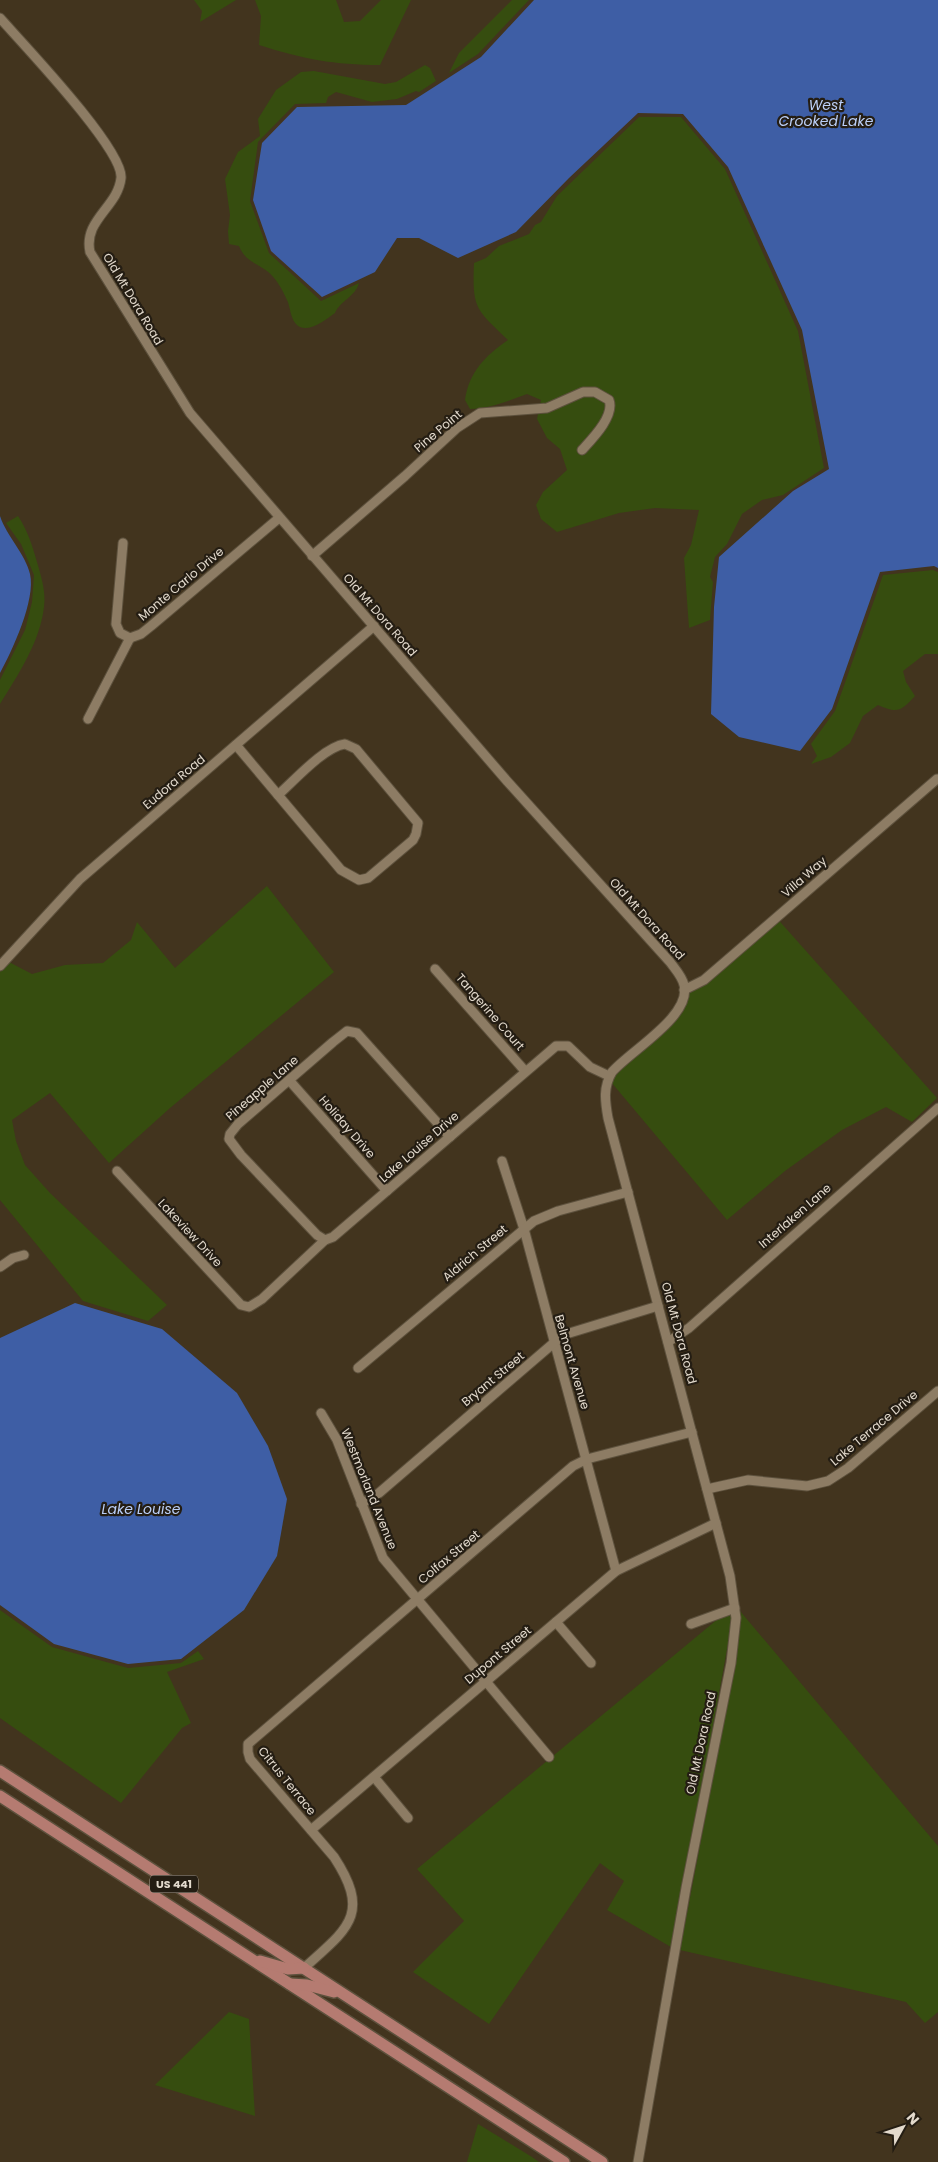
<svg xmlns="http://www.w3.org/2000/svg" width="938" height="2162" viewBox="0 0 938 2162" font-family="Poppins,sans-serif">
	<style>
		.green { fill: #364d0f }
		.water { fill: #3e5ea5 }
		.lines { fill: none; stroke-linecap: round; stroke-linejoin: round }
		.minor-casing { stroke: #5d513d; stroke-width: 11 }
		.major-casing { stroke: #5d513d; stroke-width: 14 }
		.minor { stroke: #8d7c64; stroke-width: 9 }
		.major { stroke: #b57b71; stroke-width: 11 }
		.labels { text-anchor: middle; stroke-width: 4.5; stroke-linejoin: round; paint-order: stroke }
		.shield { fill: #241d13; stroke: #aaa195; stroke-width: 1 }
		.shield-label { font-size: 11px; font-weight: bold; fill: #e3dacd }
		.street-label { font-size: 12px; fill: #e3dacd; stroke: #241d13 }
		.water-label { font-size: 14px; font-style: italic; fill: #bbcff7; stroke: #241d13 }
	</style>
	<rect width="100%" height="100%" fill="#42341e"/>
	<!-- green -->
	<g class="green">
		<polygon points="194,0 236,0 200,22 202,11"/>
		<path d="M255,0H336L344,22L360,21L381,0H411L380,65C334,65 303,59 259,45L261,16Z"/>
		<polygon points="512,0 529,0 478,54 449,73 459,53"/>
		<path d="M425,65L430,68L436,81L419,92L416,91L397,99L372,102L336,92L328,97L326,103L295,104L258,142L250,201L269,253L321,301L359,283C356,296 340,301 335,313C327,319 310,332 300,327C290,322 291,308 287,300C282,289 276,278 267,271C256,263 245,261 239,246L229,244L228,231L230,215L225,179L238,152L260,136L258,119L276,90L301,72L314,71L385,84L396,82Z"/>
		<path d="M639,117H681L725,169L798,331L824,468L783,495L762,500L742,514L727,544L715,557L710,577L713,582L710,620L689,628L684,558L691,545L699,510L655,508L619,513L557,532L541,519L536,505L543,492L567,470L560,449L547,438L537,419L541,400L527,394C508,401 490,409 470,409L465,400C469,372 485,356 508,340C476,309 472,309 474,263L486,258L499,246L529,234L535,225L541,222L557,196Z"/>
		<path d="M18,516C28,531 32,545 37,562C41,576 46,591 44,607C40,642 18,675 0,704V680L25,630L32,602L34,575L21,544L6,523Z"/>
		<path d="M933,570L938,572V654H925L903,671L906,682L915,696C901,711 898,714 878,705L863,716L850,743L831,757L811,764L817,756L811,744L835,711L883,575Z"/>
		<polygon points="267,886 334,972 170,1108 109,1163 50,1093 12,1120 16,1141 25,1165 50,1193 167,1305 148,1321 83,1301 0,1200 0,972 9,962 32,974 65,965 103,963 131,940 137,922 175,968"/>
		<path d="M774,915L937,1098L912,1122L886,1107L842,1130L785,1171L727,1220L611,1082L615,1074C639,1053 684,1024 689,991Z"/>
		<polygon points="731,1608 731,1627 716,1710 671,1947 607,1910 624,1881 600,1863 489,2024 413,1972 464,1921 417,1869"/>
		<polygon points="0,1610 52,1647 128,1668 181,1663 198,1651 204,1659 167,1672 191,1723 182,1728 121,1803 0,1718"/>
		<polygon points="740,1611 938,1846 938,2012 925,2023 906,2002 680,1950 735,1663"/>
		<polygon points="229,2012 249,2019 255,2116 155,2085"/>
		<polygon points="478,2124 532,2157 539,2162 467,2162"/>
	</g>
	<!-- water -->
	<g class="water">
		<polygon points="534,0 938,0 938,568 934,566 880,572 832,709 800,751 739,737 711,714 714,607 719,557 793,491 829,469 802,330 728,167 683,114 638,113 569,178 516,232 458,258 419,238 397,238 375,272 322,297 271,251 253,200 262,143 297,107 406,105 481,57"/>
		<path d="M0,516C7,537 25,553 30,574C36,600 12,651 0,673Z"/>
		<polygon points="75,1303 162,1329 237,1393 268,1446 287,1499 277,1556 244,1610 181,1659 128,1664 54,1644 0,1605 0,1338"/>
	</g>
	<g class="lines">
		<defs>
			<g id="minor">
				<path d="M0,18C23,44 124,150 121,178C118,207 83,220 90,252L190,413L507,781L670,962C675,969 682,976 684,985C692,1016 630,1051 612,1072C603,1087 605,1101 608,1118L730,1576L736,1618L731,1663L686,1888L638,2162"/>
				<polyline points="123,543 116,624 120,633 130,638 141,634 151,626 279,518"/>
				<path d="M312,556L405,476L457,428L480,413L547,408L583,392H595L609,400C615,416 592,439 582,450"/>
				<polyline points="88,719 130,638"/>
				<path d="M345,744L356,749L418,823L416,834L413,840L368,878L359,880L341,870L278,795C295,780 324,747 345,744Z"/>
				<polyline points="236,745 278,795"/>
				<polyline points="0,966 80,879 374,626"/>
				<polyline points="435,969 525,1071"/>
				<polyline points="684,990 704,980 937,779"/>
				<polyline points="289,1080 387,1191"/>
				<polyline points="502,1161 524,1229 616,1571"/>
				<polyline points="117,1171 241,1305 249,1307 262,1299 325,1240 333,1237 556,1046 568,1046 590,1067 609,1076"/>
				<polyline points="325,1240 317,1235 241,1155 229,1139 230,1134 238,1124 333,1042 347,1031 357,1033 450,1137"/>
				<polyline points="0,1267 13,1258 24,1255"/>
				<polyline points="668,1342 689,1328 938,1108"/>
				<polyline points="358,1368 534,1221 558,1211 628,1192"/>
				<polyline points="321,1413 337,1440 383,1558 549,1757"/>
				<polyline points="707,1489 748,1480 807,1486 828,1481 848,1468 938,1391"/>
				<polyline points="361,1504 379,1493 563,1335 658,1306"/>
				<polyline points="556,1622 591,1663"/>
				<polyline points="691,1624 735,1608"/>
				<polyline points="374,1777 408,1818"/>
				<polyline points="311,1830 616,1571 716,1523"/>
				<path d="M304,1968C347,1929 372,1915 334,1857L250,1759L248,1752V1744L573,1466L587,1459L692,1432"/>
			</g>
			<g id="major">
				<polyline points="0,1771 602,2162"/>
				<polyline points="0,1796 564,2162"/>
				<polyline points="260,1961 288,1969 304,1968"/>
				<polyline points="290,1984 307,1985 334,1992"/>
			</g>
		</defs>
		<!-- minor casing -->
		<use href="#minor" class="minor-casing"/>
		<!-- major casing -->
		<use href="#major" class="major-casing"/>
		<!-- minor -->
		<use href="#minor" class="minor"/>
		<!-- major -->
		<use href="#major" class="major"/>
	</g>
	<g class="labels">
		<!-- shield labels -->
		<rect class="shield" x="150" y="1875.5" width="48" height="17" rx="4"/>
		<g class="shield-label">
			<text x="174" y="1888">US 441</text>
		</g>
		<!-- street labels -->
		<g class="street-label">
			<text transform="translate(133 299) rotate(59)" y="4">Old Mt Dora Road</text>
			<text transform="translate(438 431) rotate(-40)" y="4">Pine Point</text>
			<text transform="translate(181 584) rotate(-40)" y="4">Monte Carlo Drive</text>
			<text transform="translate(380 615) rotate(49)" y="4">Old Mt Dora Road</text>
			<text transform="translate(174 782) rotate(-40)" y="4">Eudora Road</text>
			<text transform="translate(804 877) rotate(-41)" y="4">Villa Way</text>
			<text transform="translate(647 919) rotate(48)" y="4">Old Mt Dora Road</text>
			<text transform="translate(490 1012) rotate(49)" y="4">Tangerine Court</text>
			<text transform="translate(262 1088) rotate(-41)" y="4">Pineapple Lane</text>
			<text transform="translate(347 1127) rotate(49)" y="4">Holiday Drive</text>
			<text transform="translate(419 1147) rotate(-41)" y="4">Lake Louise Drive</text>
			<text transform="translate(795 1216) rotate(-41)" y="4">Interlaken Lane</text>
			<text transform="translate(190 1233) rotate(47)" y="4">Lakeview Drive</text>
			<text transform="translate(475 1253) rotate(-40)" y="4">Aldrich Street</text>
			<text transform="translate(679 1333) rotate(75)" y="4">Old Mt Dora Road</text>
			<text transform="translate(572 1362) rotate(74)" y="4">Belmont Avenue</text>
			<text transform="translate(493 1379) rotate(-40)" y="4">Bryant Street</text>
			<text transform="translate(874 1428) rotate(-40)" y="4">Lake Terrace Drive</text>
			<text transform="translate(369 1489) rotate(68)" y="4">Westmorland Avenue</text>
			<text transform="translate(449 1557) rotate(-40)" y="4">Colfax Street</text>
			<text transform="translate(498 1655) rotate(-40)" y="4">Dupont Street</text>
			<text transform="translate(701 1743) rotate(-78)" y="4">Old Mt Dora Road</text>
			<text transform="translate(287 1781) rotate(51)" y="4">Citrus Terrace</text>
		</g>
		<!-- water labels -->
		<g class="water-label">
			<text x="826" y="110">West<tspan x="826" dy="16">Crooked Lake</tspan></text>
			<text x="141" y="1514">Lake Louise</text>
		</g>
	</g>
	<!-- north arrow -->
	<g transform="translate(903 2127) rotate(50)" stroke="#241d13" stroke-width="4" paint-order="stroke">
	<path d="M0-4L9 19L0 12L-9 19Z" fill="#e3dacd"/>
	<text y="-8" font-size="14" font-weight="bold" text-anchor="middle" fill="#e3dacd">N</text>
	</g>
</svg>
